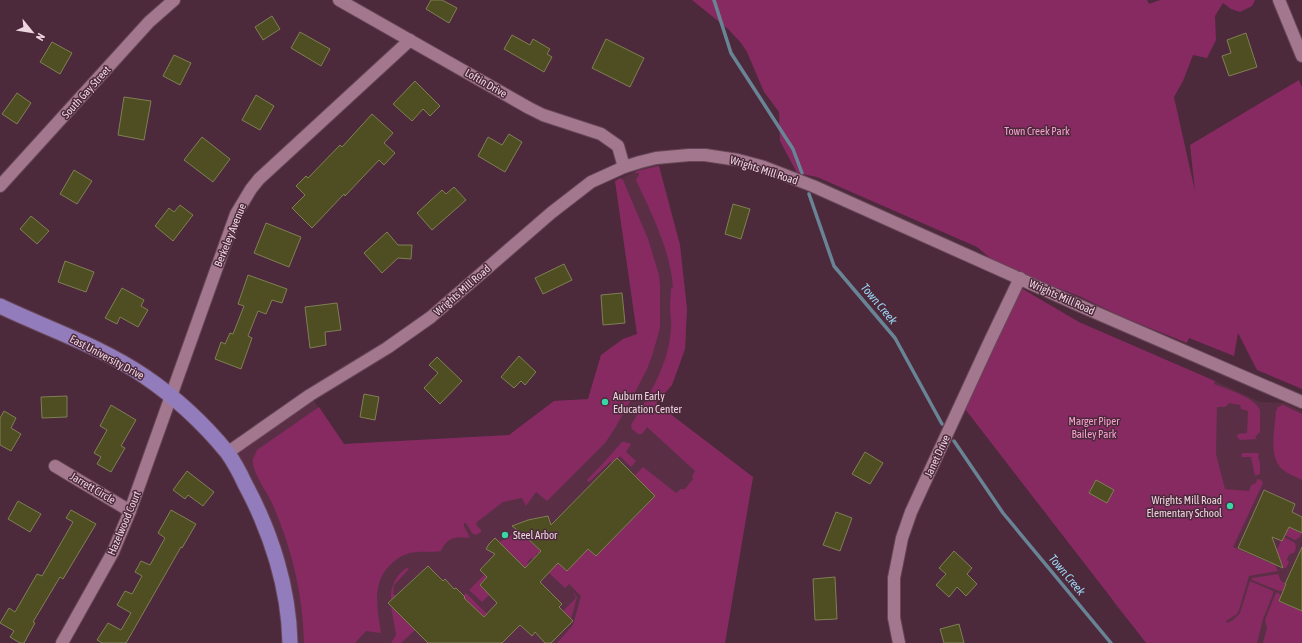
<svg xmlns="http://www.w3.org/2000/svg" width="1302" height="643" viewBox="0 0 1302 643" font-family="'Asap Condensed',sans-serif">
	<style>
		.built { fill: #5a2f46 }
		.green { fill: #862a61 }
		.lines { fill: none; stroke-linecap: round; stroke-linejoin: round }
		.stream { stroke: #698495; stroke-width: 3.5 }
		.building { fill: #4f4e23; stroke: #7f7f54 }
		.minor-casing { stroke: #674758; stroke-width: 14 }
		.major-casing { stroke: #674758; stroke-width: 17 }
		.minor { stroke: #a3788e; stroke-width: 12 }
		.major { stroke: #937cbc; stroke-width: 15 }
		.poi-dot { fill: #3ad4a5; stroke: #4d293c; stroke-width: 1.5 }
		.labels { text-anchor: middle; stroke-width: 3; stroke-linejoin: round; paint-order: stroke }
		.street-label { font-size: 11px; fill: #eed6e1; stroke: #4d293c }
		.park-label { font-size: 11px; fill: #f5a2cd; stroke: #4d293c }
		.poi-label { font-size: 11px; fill: #eed6e1; stroke: #4d293c; text-anchor: start }
		.water-label { font-size: 12px; font-style: italic; fill: #99d7f3; stroke: #4d293c }
	</style>
	<rect width="100%" height="100%" fill="#4d293c"/>
	<!-- built -->
	<g class="built">
		<polygon points="657,161 680,245 687,309 685,349 672,385 656,403 753,477 725,643 288,643 282,581 230,457 310,395 344,444 509,435 554,401 588,399 601,355 623,339 637,334 615,181"/>
		<polygon points="1215,381 1260,402 1285,403 1302,411 1302,643 1147,643 1113,602"/>
	</g>
	<!-- green -->
	<g class="green">
		<polygon points="692,0 1147,0 1149,4 1160,0 1255,0 1252,6 1240,12 1231,9 1223,3 1215,16 1216,40 1207,58 1193,55 1183,81 1174,97 1195,191 1190,145 1299,80 1302,87 1302,389 1257,370 1238,333 1234,356 1189,338 1187,343 1120,316 1081,297 998,265 977,247 817,177 797,173 780,141 779,112 764,92 747,52 741,43 728,29"/>
		<path d="M659,166L680,245L687,309L685,349L672,385L656,403L753,477L725,643H557L573,625L581,596L569,584L565,588L549,573L556,565L555,560L567,571L588,549L596,556L655,496L635,475L643,467L676,493L681,489H685L693,479L692,476L695,471L647,427L642,434H638L632,429L631,425C649,396 669,364 671,329C672,322 670,314 670,307C670,301 671,295 671,289L673,287C670,249 652,215 636,180L639,175V173H635L637,171Z"/>
		<path d="M620,178L623,180L648,239L659,275L660,284V328L652,356L647,369L630,402L615,428L605,443L547,501L536,492L526,506L522,498L503,502L477,522L476,525L481,530V532L476,535L472,533L466,523H464C463,528 469,532 469,538C456,536 447,537 441,551C430,553 418,550 407,554C400,556 394,561 389,566C372,584 377,609 381,632L380,633L366,631L355,643H304C303,595 292,548 272,503C267,492 251,471 253,459C254,456 256,453 257,450L319,407L344,444L509,435L554,401L588,399L601,355L623,339L637,334L615,181Z"/>
		<path d="M1021,288L1079,322L1215,381L1214,384C1226,389 1255,397 1260,410V432L1255,437L1257,439L1240,440L1237,437L1238,434L1247,433L1248,411L1241,409L1240,405L1229,403L1225,407H1217L1216,454L1225,489L1249,491L1251,485L1256,483L1257,479L1261,480L1263,483L1233,547L1270,563L1272,562L1274,563L1278,571L1249,576L1239,610L1237,614L1226,621L1227,623L1233,620L1240,613L1250,581L1273,591V594L1263,619L1257,643H1146L965,409Z"/>
		<path d="M1283,405L1302,414V480C1296,477 1288,474 1282,469C1268,457 1275,427 1276,411L1278,407Z"/>
		<polygon points="622,442 625,442 631,444 626,452 636,461 631,467 620,456 613,463 610,462 589,482 587,480 606,460"/>
		<polygon points="1243,453 1258,453 1259,455 1258,456 1260,463 1260,474 1255,476 1251,457 1242,457 1241,454"/>
		<polygon points="1289,527 1302,533 1300,537 1295,540 1285,535"/>
		<polygon points="518,531 541,551 538,554 536,553 536,555 533,559 531,558 527,563 528,564 527,566 529,568 527,570 511,554 496,553 494,554 492,552 501,541"/>
		<path d="M1284,537L1295,543L1296,548L1294,553C1289,553 1288,556 1287,560L1289,562L1286,568L1282,567L1274,556L1281,541H1282Z"/>
		<path d="M409,567L408,570L394,585L393,594L396,596L391,600C390,587 396,573 409,567Z"/>
		<polygon points="1278,574 1281,581 1286,584 1283,591 1279,591 1252,580 1252,578"/>
		<polygon points="484,575 487,577 480,585 491,595 488,596 482,602 469,590"/>
		<polygon points="1277,592 1281,595 1279,601 1302,611 1302,643 1263,643 1267,628 1265,620 1275,595"/>
		<polygon points="466,593 487,614 468,634 464,598 465,597 463,596"/>
		<polygon points="573,593 575,594 575,595 577,597 571,619 563,611 576,598"/>
		<polygon points="391,606 415,630 401,643 391,643 396,635"/>
	</g>
	<g class="lines">
		<!-- stream -->
		<g class="stream">
			<polyline points="714,0 731,53 793,149 802,173"/>
			<polyline points="809,194 834,266 895,338 942,424"/>
			<polyline points="954,441 1003,513 1111,643"/>
		</g>
	</g>
	<!-- building -->
	<g class="building">
		<polygon points="431,0 442,0 457,8 449,23 426,9"/>
		<polygon points="272,16 280,29 263,40 255,27"/>
		<polygon points="300,32 330,49 321,66 291,48"/>
		<polygon points="1246,33 1257,67 1229,76 1222,56 1231,53 1227,40"/>
		<polygon points="512,35 530,45 533,39 550,49 547,54 552,57 544,72 504,49"/>
		<polygon points="606,39 644,58 630,87 592,68"/>
		<polygon points="52,42 72,53 60,74 40,62"/>
		<polygon points="174,55 191,63 180,85 163,76"/>
		<polygon points="415,81 440,106 430,116 423,109 412,121 393,104"/>
		<polygon points="17,93 31,103 17,124 2,114"/>
		<polygon points="256,95 274,106 260,130 242,120"/>
		<polygon points="124,97 151,101 144,140 118,135"/>
		<polygon points="372,114 393,133 384,143 395,153 384,165 379,160 345,196 344,194 312,228 292,208 305,195 296,186 306,176 308,178 340,145 342,147"/>
		<polygon points="509,134 522,142 505,172 478,156 488,137 502,145"/>
		<polygon points="202,137 230,159 213,182 184,160"/>
		<polygon points="74,170 92,181 77,204 60,194"/>
		<polygon points="454,187 466,200 432,230 417,213 442,190 446,194"/>
		<polygon points="733,204 750,209 741,239 725,234"/>
		<polygon points="180,205 193,215 173,241 155,226 169,208 174,212"/>
		<polygon points="31,216 49,231 37,244 20,229"/>
		<polygon points="266,223 301,237 289,267 254,253"/>
		<polygon points="387,232 398,245 412,245 411,259 398,258 382,273 364,253"/>
		<polygon points="65,261 94,272 86,292 58,282"/>
		<polygon points="564,264 572,280 543,294 535,278"/>
		<polygon points="248,275 287,289 282,303 272,300 266,314 258,311 248,336 252,338 241,369 215,359 221,342 225,344 230,333 233,334 244,306 238,304"/>
		<polygon points="122,288 144,300 141,306 148,310 138,327 120,317 117,324 105,318"/>
		<polygon points="622,293 625,323 603,325 601,295"/>
		<polygon points="337,303 341,330 325,332 326,345 310,348 305,307"/>
		<polygon points="519,356 536,372 525,385 521,381 514,388 501,377"/>
		<polygon points="437,357 462,381 440,404 424,388 438,373 429,365"/>
		<polygon points="364,394 379,397 375,420 360,417"/>
		<polygon points="67,396 67,417 42,418 41,397"/>
		<polygon points="111,405 136,420 121,446 125,448 111,472 97,464 101,457 94,453 107,430 100,426"/>
		<polygon points="4,411 16,418 11,428 21,434 11,451 0,445 0,418"/>
		<polygon points="865,452 883,463 870,484 852,474"/>
		<polygon points="617,458 655,496 596,556 588,549 567,571 558,563 540,582 562,604 559,607 573,621 551,643 545,643 535,632 532,636 520,625 502,643 428,643 388,603 428,566 443,581 445,579 454,589 456,588 465,597 464,598 484,617 497,603 480,585 487,577 480,570 495,554 486,549 489,544 495,538 525,568 541,551 527,538 512,526 528,520 548,516 551,525"/>
		<polygon points="187,471 214,492 203,506 188,495 185,499 173,490"/>
		<polygon points="1096,480 1114,490 1107,503 1089,493"/>
		<polygon points="1264,490 1295,504 1292,512 1302,517 1302,533 1289,527 1282,541 1272,537 1283,568 1238,548"/>
		<polygon points="18,501 41,514 30,532 8,519"/>
		<polygon points="71,510 96,524 63,579 60,577 33,622 35,623 24,643 20,643 10,637 14,631 0,623 9,608 15,612 37,574 42,576 73,522 66,518"/>
		<polygon points="171,510 196,524 182,548 181,547 126,643 102,643 97,640 108,623 121,630 131,613 117,605 125,591 132,594 142,576 135,572 141,561 150,565 165,538 158,533"/>
		<polygon points="836,512 852,518 840,551 823,545"/>
		<polygon points="1302,547 1302,611 1279,601 1286,584 1285,584"/>
		<polygon points="954,551 972,568 967,574 977,584 966,596 957,587 949,597 936,585 946,574 939,568"/>
		<polygon points="835,577 837,619 815,620 813,579"/>
		<polygon points="959,624 964,643 944,643 940,629"/>
	</g>
	<g class="lines">
		<defs>
			<g id="minor">
				<polyline points="339,0 529,108 543,115 601,134 618,146 624,167"/>
				<polyline points="1279,0 1302,56"/>
				<polyline points="0,186 149,22 174,0"/>
				<polyline points="227,453 310,395 387,348 431,317 551,213 591,182 624,167 640,162 656,158 689,155 705,155 738,160 764,167 813,186 1085,308 1302,402"/>
				<polyline points="55,466 130,511"/>
				<polyline points="62,643 113,552 130,511 236,214 251,189 259,179 410,40"/>
				<polyline points="899,643 894,618 894,578 902,538 911,512 989,343 1020,278"/>
			</g>
			<path id="major" d="M0,306C48,329 100,346 144,376C175,397 204,424 227,452C234,462 240,473 245,484C271,532 289,588 290,643"/>
		</defs>
		<!-- minor casing -->
		<use href="#minor" class="minor-casing"/>
		<!-- major casing -->
		<use href="#major" class="major-casing"/>
		<!-- minor -->
		<use href="#minor" class="minor"/>
		<!-- major -->
		<use href="#major" class="major"/>
	</g>
	<!-- markers -->
	<g class="poi-dot">
		<circle cx="605" cy="402" r="4"/>
		<circle cx="1230" cy="506" r="4"/>
		<circle cx="505" cy="535" r="4"/>
	</g>
	<g class="labels">
		<!-- street labels -->
		<g class="street-label">
			<text transform="translate(486 83) rotate(30)" y="4">Loftin Drive</text>
			<text transform="translate(86 92) rotate(-48)" y="4">South Gay Street</text>
			<text transform="translate(764 170) rotate(18)" y="4">Wrights Mill Road</text>
			<text transform="translate(230 235) rotate(-68)" y="4">Berkeley Avenue</text>
			<text transform="translate(462 290) rotate(-41)" y="4">Wrights Mill Road</text>
			<text transform="translate(1062 297) rotate(24)" y="4">Wrights Mill Road</text>
			<text transform="translate(107 357) rotate(28)" y="4">East University Drive</text>
			<text transform="translate(937 456) rotate(-65)" y="4">Janet Drive</text>
			<text transform="translate(93 488) rotate(31)" y="4">Jarrett Circle</text>
			<text transform="translate(124 523) rotate(-67)" y="4">Hazelwood Court</text>
		</g>
		<!-- park labels -->
		<g class="park-label">
			<text x="1037" y="135">Town Creek Park</text>
			<text x="1094" y="425">Marger Piper<tspan x="1094" dy="13">Bailey Park</tspan></text>
		</g>
		<!-- poi labels -->
		<g class="poi-label">
			<text x="613" y="400">Auburn Early<tspan x="613" dy="13">Education Center</tspan></text>
			<text x="1222" y="504" text-anchor="end">Wrights Mill Road<tspan x="1222" dy="13">Elementary School</tspan></text>
			<text x="513" y="539">Steel Arbor</text>
		</g>
		<!-- water labels -->
		<g class="water-label">
			<text transform="translate(879 304) rotate(50)" y="4">Town Creek</text>
			<text transform="translate(1067 575) rotate(50)" y="4">Town Creek</text>
		</g>
	</g>
	<!-- north arrow -->
	<g transform="translate(32 32) rotate(120)" stroke="#4d293c" stroke-width="3" paint-order="stroke">
	<path d="M0-3L7 15L0 10L-7 15Z" fill="#eed6e1"/>
	<text y="-6" font-size="11" font-weight="bold" text-anchor="middle" fill="#eed6e1">N</text>
	</g>
</svg>
